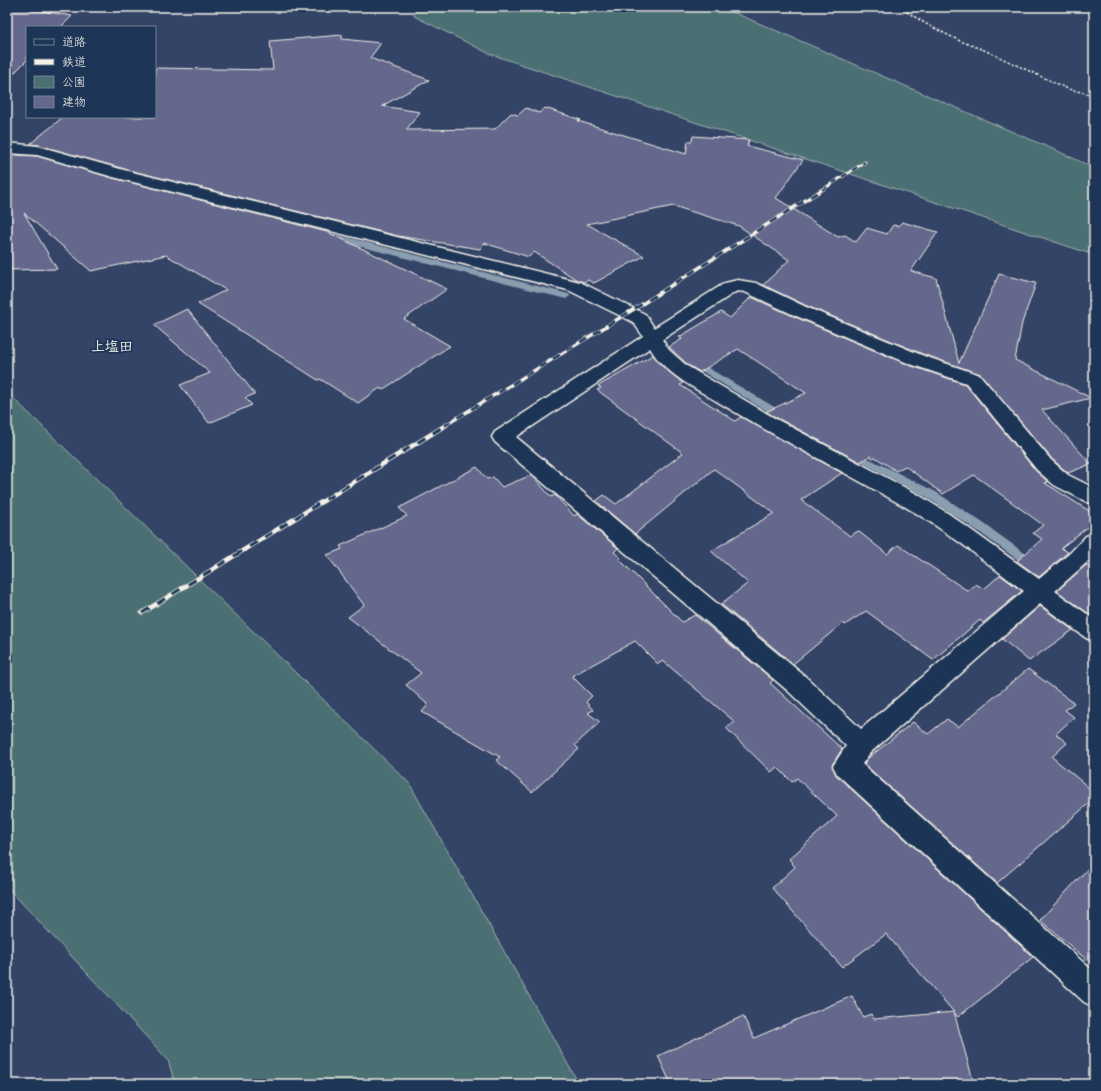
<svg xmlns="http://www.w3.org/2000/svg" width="1101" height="1091" viewBox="0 0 1101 1091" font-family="Mali,'Klee One',sans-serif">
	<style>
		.green { fill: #4b7073; stroke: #a0b0ae }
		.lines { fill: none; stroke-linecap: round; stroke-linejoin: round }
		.stream { fill: #8b9eb0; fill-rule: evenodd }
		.building { fill: #65688d; stroke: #f4f1e8 }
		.service-casing { stroke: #f4f1e8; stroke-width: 3 }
		.minor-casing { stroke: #f4f1e8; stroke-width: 3 }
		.path { stroke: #f4f1e8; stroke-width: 1.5; stroke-dasharray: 2.5 2; stroke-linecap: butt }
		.service { fill: #1d3557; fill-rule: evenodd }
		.minor { fill: #1d3557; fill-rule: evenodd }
		.rail-far2-casing { stroke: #f4f1e8; stroke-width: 3 }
		.rail-far1-casing { stroke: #f4f1e8; stroke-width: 3.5 }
		.rail-casing { stroke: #f4f1e8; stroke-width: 4.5 }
		.rail-far2 { stroke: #1d3557; stroke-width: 2; stroke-dasharray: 6; stroke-linecap: butt }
		.rail-far1 { stroke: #1d3557; stroke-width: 2.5; stroke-dasharray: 8; stroke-linecap: butt }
		.rail { stroke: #1d3557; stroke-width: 3; stroke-dasharray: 9; stroke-linecap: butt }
		.labels { text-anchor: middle; stroke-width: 3.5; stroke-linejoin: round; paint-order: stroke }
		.neighbourhood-label { font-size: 14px; font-weight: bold; fill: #f4f1e8; stroke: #1d3557 }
	</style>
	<rect width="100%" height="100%" fill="#334467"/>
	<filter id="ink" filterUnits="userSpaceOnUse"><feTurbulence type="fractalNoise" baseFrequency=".025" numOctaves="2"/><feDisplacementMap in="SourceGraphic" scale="8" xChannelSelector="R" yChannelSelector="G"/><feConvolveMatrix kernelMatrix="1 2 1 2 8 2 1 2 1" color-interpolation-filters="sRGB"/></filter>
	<g filter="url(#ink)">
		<!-- green -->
		<g class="green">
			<polygon points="416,7 714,7 728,10 1062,153 1094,168 1094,255 490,54 414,16"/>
			<polygon points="7,392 409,783 579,1084 175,1084 168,1060 7,887"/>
		</g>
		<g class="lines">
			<!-- stream -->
			<g class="stream">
				<polygon points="326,232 569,294 570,296 566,299 323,237 322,235 323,233"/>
				<polygon points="693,359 788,415 789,417 788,419 780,419 690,364 688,362"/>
				<polygon points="852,450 936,492 983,523 1037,562 1039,565 1037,568 1033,569 1029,568 975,529 928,498 848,455 847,453"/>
			</g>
		</g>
		<!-- building -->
		<g class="building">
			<polygon points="7,7 19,7 72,16 61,27 27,27 27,60 7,80"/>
			<polygon points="342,35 342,39 381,43 370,58 429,80 382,106 420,112 406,130 495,129 511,113 518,115 526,108 539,113 545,108 581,120 578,121 686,154 688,141 692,141 693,136 749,140 747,146 803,160 776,198 838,237 845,235 856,242 867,228 887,234 893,225 898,226 902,222 938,232 911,271 936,278 959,363 999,274 1036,283 1022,323 1015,360 1091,398 1042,410 1091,464 1068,473 1052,459 980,374 925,355 807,306 763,285 789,260 739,226 673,206 587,224 644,256 594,283 588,280 584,282 577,280 534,252 529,257 484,243 480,249 398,236 124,169 38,145 30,144 63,117 155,117 155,68 273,70 270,41"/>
			<polygon points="16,155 37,156 113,178 327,232 447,289 404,319 450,346 382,390 380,388 358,403 320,379 318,380 198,304 226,290 166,255 91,271 24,213 57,269 7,270 7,162"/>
			<polygon points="751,297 793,316 909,365 965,384 1036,471 1048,482 1045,483 1094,514 1094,522 1061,548 1068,552 1039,577 1017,561 1042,539 1033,533 1043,525 974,475 943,494 905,466 896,471 875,457 873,458 870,456 860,462 766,412 806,393 738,349 700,372 688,365 669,347 682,339 679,337 721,312 730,318"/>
			<polygon points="187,309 255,394 245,398 252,405 209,423 180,385 210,373 154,325"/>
			<polygon points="653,355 662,366 683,383 680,385 735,421 741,417 842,473 801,500 850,536 858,531 887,554 898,545 968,591 976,584 984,589 1000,575 1022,591 983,623 980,620 933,660 866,611 845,625 843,623 793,664 721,604 748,583 711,551 774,513 714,469 635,534 596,501 604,495 616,504 683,453 597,390 601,388 598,386"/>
			<polygon points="477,467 487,479 493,477 502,487 532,475 551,497 555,495 574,516 577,514 618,548 614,552 621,558 619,559 682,622 695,615 773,680 770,683 842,749 832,765 836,775 1033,957 958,1017 886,934 842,967 772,888 795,867 789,859 837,816 797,778 792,782 777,767 771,772 726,728 735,722 663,661 658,664 635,641 572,676 592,696 586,702 593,710 588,713 600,722 575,745 579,749 532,792 496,760 500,757 422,712 428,705 406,685 421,673 348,617 364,605 327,555 342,549 340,546 407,516 399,508"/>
			<polygon points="1086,565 1094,570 1094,615 1092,616 1057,591"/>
			<polygon points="1040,606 1073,630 1029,661 1002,639"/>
			<polygon points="1028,669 1074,703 1065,710 1074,717 1056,734 1067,743 1052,757 1094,792 1094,799 997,883 864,764 867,759 913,722 928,734 947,719 958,727"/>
			<polygon points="1094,862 1094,966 1040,920"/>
			<polygon points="852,996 863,1017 871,1014 874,1019 954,1012 974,1084 671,1084 658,1056 743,1016 754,1038"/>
		</g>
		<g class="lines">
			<defs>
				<polygon id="service" points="738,280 756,283 806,307 924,356 980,375 1051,460 1068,475 1094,488 1094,504 1087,502 1054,485 1037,470 966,383 910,364 794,315 745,292 737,291 660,341 653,343 646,341 644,337 646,333 725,283"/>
				<path id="minor" d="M7,143L38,146L124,170L580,282L645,314L669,350L687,366L776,419L917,494L949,514L1039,579L1070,553L1086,536L1094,534V556L1055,591L1094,619V641L1086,638L1040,604L870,753L862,764L1094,972V1007L1084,1002L837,774L833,766L846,746L788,691L495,442L492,437L495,432L643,336L633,322L568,290L113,177L37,155L7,153ZM650,348C664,373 693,387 718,402C777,438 840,469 900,504C944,528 984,561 1024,591L861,729L806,677L516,437Z"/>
			</defs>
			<!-- service casing -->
			<use href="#service" class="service-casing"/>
			<!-- minor casing -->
			<use href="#minor" class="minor-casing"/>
			<!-- path -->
			<polyline class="path" points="899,7 928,25 960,41 984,50 1068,89 1094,95"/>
			<!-- service -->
			<use href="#service" class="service"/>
			<!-- minor -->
			<use href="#minor" class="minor"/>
			<defs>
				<polyline id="rail-far2" points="822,190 865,162"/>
				<polyline id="rail-far1" points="444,426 639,306 823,189"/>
				<polyline id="rail" points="142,613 446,425"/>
			</defs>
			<!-- rail-far2 casing -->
			<use href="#rail-far2" class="rail-far2-casing"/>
			<!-- rail-far1 casing -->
			<use href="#rail-far1" class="rail-far1-casing"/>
			<!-- rail casing -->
			<use href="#rail" class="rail-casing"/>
			<!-- rail-far2 -->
			<use href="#rail-far2" class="rail-far2"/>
			<!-- rail-far1 -->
			<use href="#rail-far1" class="rail-far1"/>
			<!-- rail -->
			<use href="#rail" class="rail"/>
		</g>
	</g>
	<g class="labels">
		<!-- neighbourhood labels -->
		<g class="neighbourhood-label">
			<text x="112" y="351">上塩田</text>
		</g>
	</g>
	<!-- margin -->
	<rect width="1101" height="1091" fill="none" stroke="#1d3557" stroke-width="24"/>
	<rect x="12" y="12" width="1077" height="1067" fill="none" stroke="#f4f1e8" stroke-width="1.5" filter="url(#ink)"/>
	<!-- legend -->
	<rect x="26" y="26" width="130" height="92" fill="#1d3557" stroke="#738091"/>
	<rect x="34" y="39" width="20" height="6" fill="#1d3557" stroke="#738091"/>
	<text x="62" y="46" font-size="12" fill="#f4f1e8">道路</text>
	<rect x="34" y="59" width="20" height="6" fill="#f4f1e8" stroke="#738091"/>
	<text x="62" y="66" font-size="12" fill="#f4f1e8">鉄道</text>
	<rect x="34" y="76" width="20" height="12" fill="#4b7073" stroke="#738091"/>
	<text x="62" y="86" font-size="12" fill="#f4f1e8">公園</text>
	<rect x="34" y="96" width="20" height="12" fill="#65688d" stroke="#738091"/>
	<text x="62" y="106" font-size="12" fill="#f4f1e8">建物</text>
</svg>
